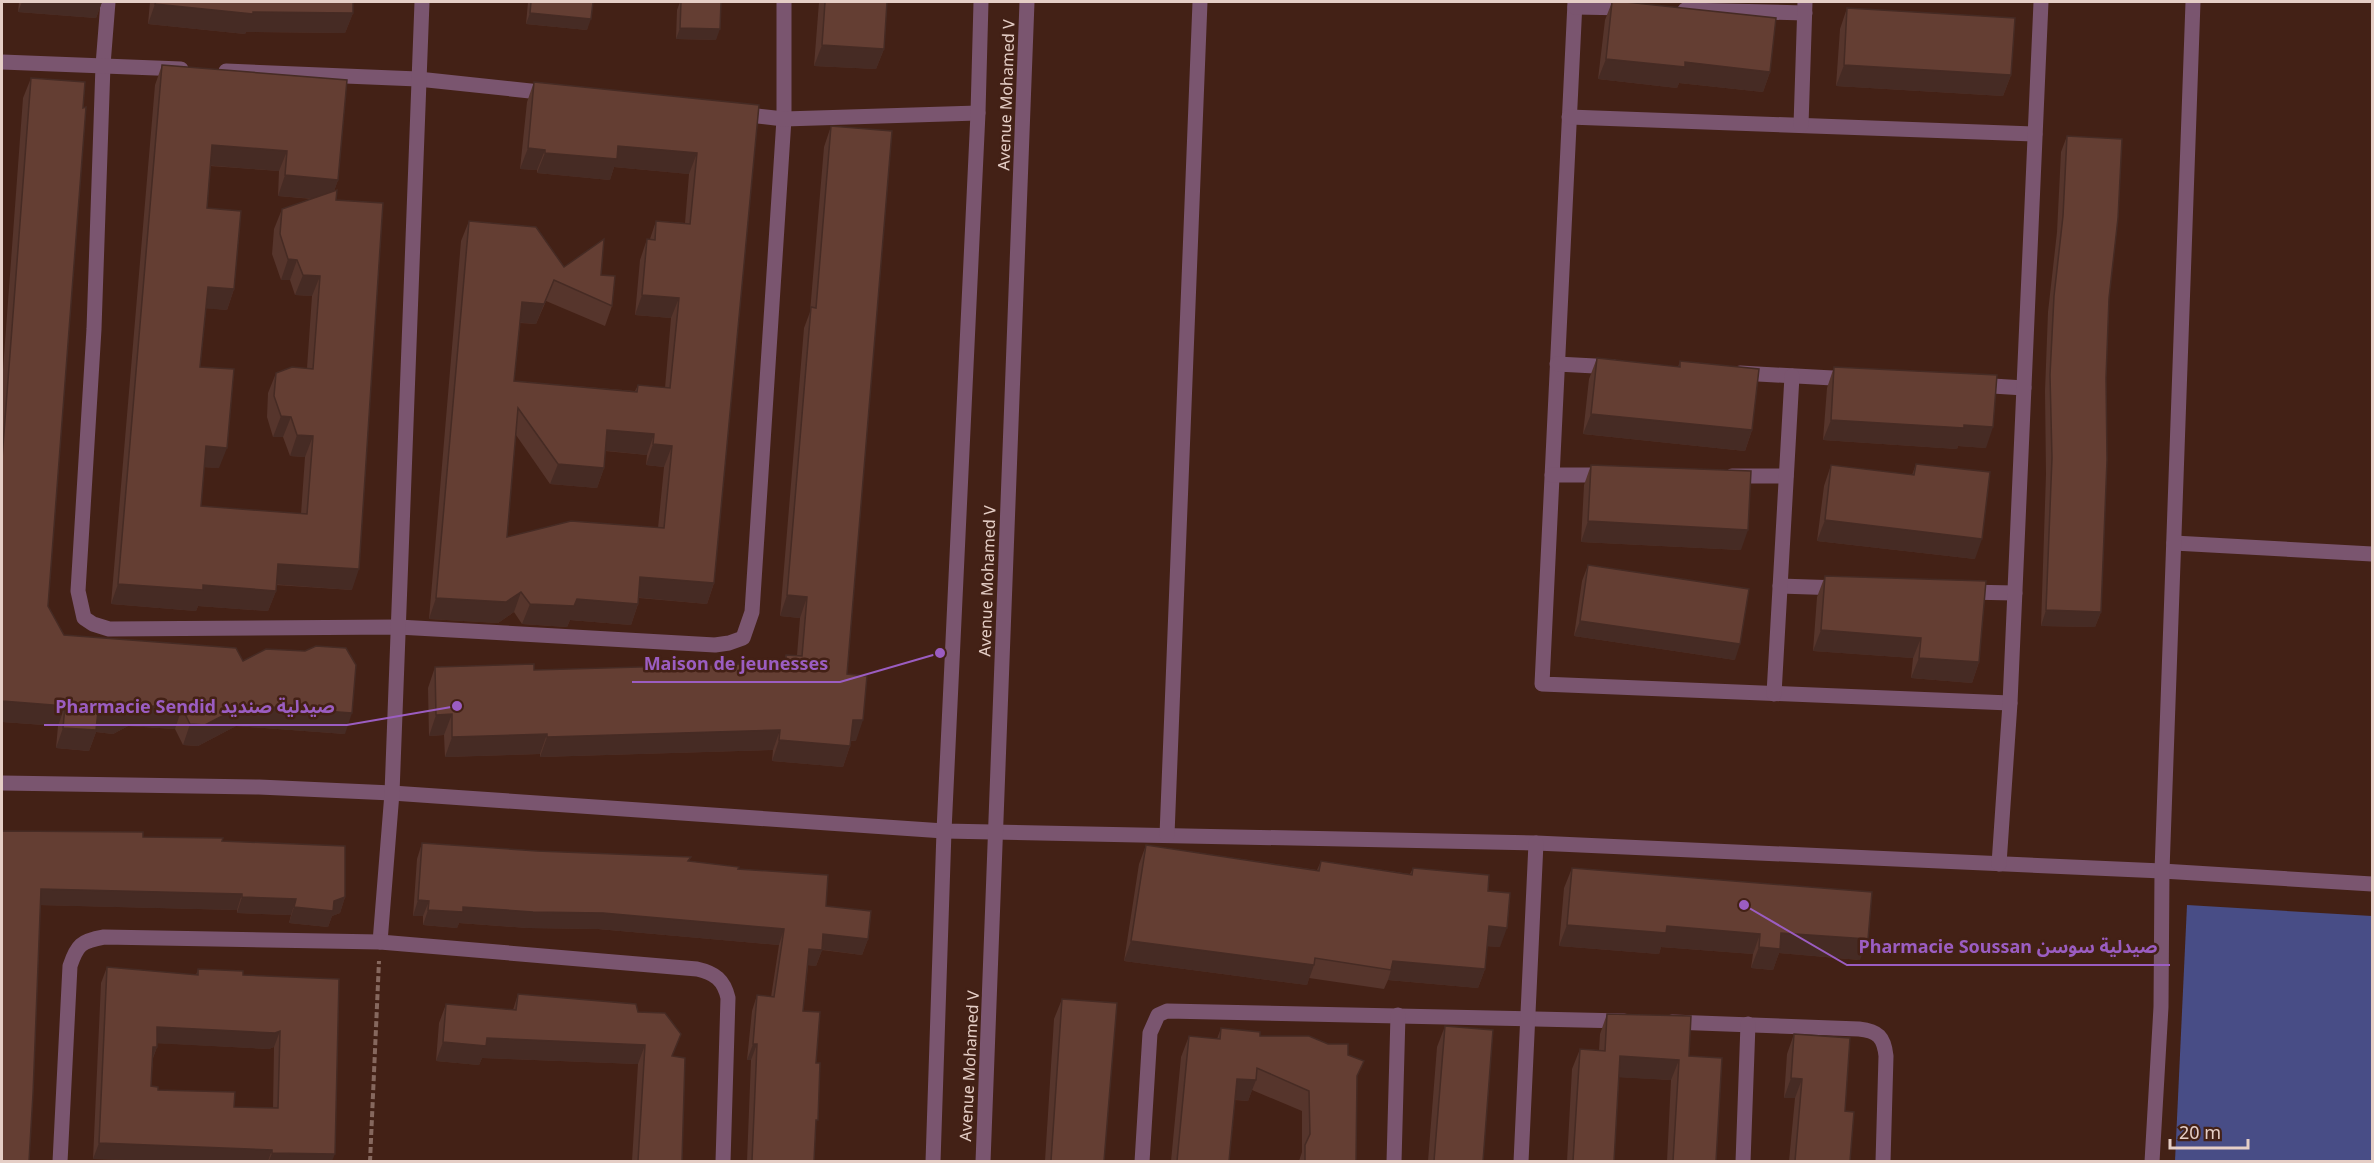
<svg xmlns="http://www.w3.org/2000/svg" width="2374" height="1163" viewBox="0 0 2374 1163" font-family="'Noto Sans','Noto Sans Arabic',sans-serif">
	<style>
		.green { fill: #484d86 }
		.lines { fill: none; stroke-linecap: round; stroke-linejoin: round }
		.path { stroke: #86685e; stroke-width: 4; stroke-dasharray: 6 3; stroke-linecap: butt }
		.minor { stroke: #7a556f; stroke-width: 15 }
		.tertiary { stroke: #7a556f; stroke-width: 15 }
		.wall { fill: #56352c; fill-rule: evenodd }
		.shaded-wall { fill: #462b24 }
		.building { fill: #643e33; stroke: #462b24; stroke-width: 1.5; fill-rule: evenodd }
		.labels { text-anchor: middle; stroke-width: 5; stroke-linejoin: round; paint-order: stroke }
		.street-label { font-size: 16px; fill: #e5cec6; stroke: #432116 }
		.leader { fill: none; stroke: #9b5dc1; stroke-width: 2 }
		.callout-dot { fill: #9b5dc1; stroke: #432116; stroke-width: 2 }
		.callout-label { font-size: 18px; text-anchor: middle; font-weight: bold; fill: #9b5dc1; stroke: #432116; stroke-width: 5; stroke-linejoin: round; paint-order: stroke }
	</style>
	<rect width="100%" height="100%" fill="#432116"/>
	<!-- green -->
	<polygon class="green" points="2187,905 2372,916 2372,1161 2175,1161"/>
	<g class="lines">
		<!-- path -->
		<polyline class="path" points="370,1162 379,961"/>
		<!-- minor -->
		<g class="minor">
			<polyline points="108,2 103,65 94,329 78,591 84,618 93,624 109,629 398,627 715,645 729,643 743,638 752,612 784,119 784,2"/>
			<polyline points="1575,2 1542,684 2010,703"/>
			<polyline points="1575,7 1628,8"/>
			<polyline points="1685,10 1805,13"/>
			<polyline points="2,62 181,69"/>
			<polyline points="226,71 418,79 549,93"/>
			<polyline points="740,114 784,119 978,113"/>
			<polyline points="1569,117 2035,134"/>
			<polyline points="1801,125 1805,2"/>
			<polyline points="1557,364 1614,367"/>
			<polyline points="1740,373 1851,379"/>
			<polyline points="1977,385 2024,388"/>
			<polyline points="1552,475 1606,475"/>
			<polyline points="1732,476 1786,476"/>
			<polyline points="2174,543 2372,554"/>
			<polyline points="1780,586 1840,588"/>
			<polyline points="1966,592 2015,593"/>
			<polyline points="1774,694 1792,376"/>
			<polyline points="2,783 259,787 392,793 944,831 1536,843 2162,871 2372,884"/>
			<polyline points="1167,835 1200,2"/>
			<polyline points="1999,864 2010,703 2041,2"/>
			<polyline points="380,942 392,793 422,2"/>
			<path d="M1672,1022L1859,1029C1878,1031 1884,1037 1886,1056L1883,1162"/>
			<path d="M60,1162L70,966C77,945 81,941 104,937L380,942L697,969C715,973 724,980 728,998L723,1162"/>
			<polyline points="1142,1162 1150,1033 1158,1015 1167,1011 1624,1021"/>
			<polyline points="1394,1162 1398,1015"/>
			<polyline points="1521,1162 1536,843"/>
			<polyline points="1743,1162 1748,1024"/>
			<polyline points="2152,1162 2161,1007 2162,871 2193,2"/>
		</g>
		<!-- tertiary -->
		<g class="tertiary">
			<polyline points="933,1162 944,831 978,113 981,2"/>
			<polyline points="983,1162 1027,2"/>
		</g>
	</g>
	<!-- wall -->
	<g class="wall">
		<polygon points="19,2 102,2 96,18 18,12"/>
		<polygon points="150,2 353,2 353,13 345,33 246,32 245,34 148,24"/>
		<polygon points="528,2 593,2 587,30 526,24"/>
		<polygon points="680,2 721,2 716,40 676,39 677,10"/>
		<polygon points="819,2 887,2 884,49 876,69 814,66"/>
		<polygon points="1612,2 1770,72 1763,92 1679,83 1677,88 1598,79 1605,20"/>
		<polygon points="1847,8 2011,75 2003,96 1836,86 1840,29"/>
		<path d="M162,65L338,180L334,191L336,200L352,590L276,585V591L268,611L198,606L196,611L111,604L155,85ZM210,166L279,171L278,196L312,199L282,209L274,229L272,254L281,280H290L295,295L312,296L307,368L276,373L268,393L267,417L273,437H283L290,456L305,457L301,514L201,506L204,467L219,468L200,367L206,308L227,310L234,289L207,208Z"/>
		<polygon points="31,78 48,606 64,635 345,734 236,726 198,746 183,745 175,729 128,726 113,734 96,732 89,751 56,748 58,726 2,722 2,383 23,98"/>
		<path d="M534,82L759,105L714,583L707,604L639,598L638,604L631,625L570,620L567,627L522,624L514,612L498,623L429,619L461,241L469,221L564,267L601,275L612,306L605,326L546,301L536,324L520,323L514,381L635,391L638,385L665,388L671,318L635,315L640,260L647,239H650L656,221L685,223L689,174L614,167L610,180L537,173V170L520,169L527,102ZM516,435L550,484L597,488L604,468L605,451L647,455L646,465L664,467L658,528L507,537Z"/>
		<polygon points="831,126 847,674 856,741 851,741 850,746 843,767 772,761 773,750 540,757 540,754 445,757 444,735 429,736 428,688 435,667 534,670 783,663 786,655 797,655 800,618 780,616 804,328 810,312 824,147"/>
		<polygon points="2067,136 2109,298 2106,378 2101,612 2095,627 2041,626 2046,474 2045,391 2048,312 2057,232 2061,152"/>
		<polygon points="1597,358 1678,367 1680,361 1752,430 1745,451 1583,434 1589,379"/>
		<polygon points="1834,367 1986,448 1958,446 1957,449 1823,440 1827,388"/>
		<polygon points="1916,464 1975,559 1817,541 1824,486 1831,465 1912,475"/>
		<polygon points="1591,465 1741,550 1581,542 1584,485"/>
		<polygon points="1588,565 1735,660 1574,636 1582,581"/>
		<polygon points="1825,576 1979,662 1972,683 1911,678 1913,658 1813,651 1817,597"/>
		<polygon points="2,831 222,841 345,897 340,913 332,916 328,927 289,923 291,915 237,913 237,910 40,905"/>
		<polygon points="422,843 690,861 738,869 826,906 868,939 862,955 822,950 816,966 808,965 803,1011 816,1063 816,1126 814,1161 747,1161 751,1060 747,1060 752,1011 757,995 771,997 779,945 598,929 527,928 459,923 457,928 423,925 423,916 413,916 417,859"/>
		<polygon points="1146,845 1317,870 1321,861 1410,874 1413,868 1488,891 1500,947 1487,946 1485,969 1478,988 1388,980 1384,989 1309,978 1307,985 1124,961 1139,864"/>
		<polygon points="1572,868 1860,960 1779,953 1773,970 1751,968 1753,954 1661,947 1659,954 1559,946 1564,888"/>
		<path d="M107,967L196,975L198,969L243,975L339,979L332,1161H162L93,1159L101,983ZM157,1043L269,1049L274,1047L273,1108L234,1107L158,1090L151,1086L153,1058L157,1047Z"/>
		<polygon points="518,994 638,1012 673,1056 682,1161 632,1161 638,1064 482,1058 479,1065 436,1061 439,1023 446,1004 513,1010"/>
		<polygon points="1062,999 1104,1161 1045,1161 1054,1019"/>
		<polygon points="1607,1014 1689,1056 1716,1161 1667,1161 1671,1080 1619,1077 1614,1161 1567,1161 1572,1069 1580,1049 1599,1050 1600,1034"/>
		<polygon points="1445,1026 1483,1161 1428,1161 1437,1047"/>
		<polygon points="1221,1028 1348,1055 1357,1079 1356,1161 1299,1161 1302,1152 1302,1111 1252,1090 1248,1101 1235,1100 1229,1161 1171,1161 1181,1057 1189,1036 1217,1039"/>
		<polygon points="1794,1034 1845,1111 1850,1161 1789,1161 1795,1098 1784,1098 1787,1054"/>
	</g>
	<!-- shaded-wall -->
	<g class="shaded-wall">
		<polygon points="22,2 102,2 96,18 18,12"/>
		<polygon points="155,4 253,12 353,13 345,33 246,32 245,34 148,24"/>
		<polygon points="530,13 591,19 587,30 526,24"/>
		<polygon points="680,28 720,29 716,40 676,39"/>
		<polygon points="822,45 884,49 876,69 814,66"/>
		<polygon points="1606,59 1685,62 1770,72 1763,92 1679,83 1677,88 1598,79"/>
		<polygon points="1844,65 2011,75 2003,96 1836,86"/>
		<polygon points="212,145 287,151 279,171 204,165"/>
		<polygon points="618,146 697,153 689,174 614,167 610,180 537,173 545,153"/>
		<polygon points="528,148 545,150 537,170 520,169"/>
		<polygon points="285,175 338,180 331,200 278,196"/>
		<polygon points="288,259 297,260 290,280 281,280"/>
		<polygon points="303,275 320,276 312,296 295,295"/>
		<polygon points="554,280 536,324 514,322 522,302"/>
		<polygon points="208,287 234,289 227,310 200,308"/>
		<polygon points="642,295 679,298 671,318 635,315"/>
		<polygon points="1591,414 1752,430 1745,451 1583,434"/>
		<polygon points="281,416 291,417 283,437 273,437"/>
		<polygon points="1831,420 1964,425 1993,427 1986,448 1958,446 1957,449 1823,440"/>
		<polygon points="607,430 654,434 647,455 600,450"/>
		<polygon points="297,435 313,436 305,457 290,456"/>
		<polygon points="653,444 672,446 664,467 646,465"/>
		<polygon points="206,446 227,448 219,468 198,467"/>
		<polygon points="558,464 604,468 597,488 550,484"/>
		<polygon points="1825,520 1982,539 1975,559 1817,541"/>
		<polygon points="1588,521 1748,530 1741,550 1581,542"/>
		<polygon points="278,564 359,569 352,590 271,584"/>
		<polygon points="640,577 714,583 707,604 633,597"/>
		<polygon points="118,584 203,585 276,591 268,611 198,606 196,611 111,604"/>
		<polygon points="521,592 514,612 498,623 429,619 436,598"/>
		<polygon points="787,595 807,597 800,618 780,616"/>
		<polygon points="577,599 638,604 631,625 570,620 567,627 522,624 530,604"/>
		<polygon points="2046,610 2101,612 2095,627 2041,626"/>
		<polygon points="1580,621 1740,644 1735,660 1574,636"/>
		<polygon points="1821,630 1921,638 1913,658 1813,651"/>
		<polygon points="1919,658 1979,662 1972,683 1911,678"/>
		<polygon points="2,701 65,706 58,726 2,722"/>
		<polygon points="135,705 182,708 175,729 128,726 113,734 96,732 89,751 56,748 63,728 98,711"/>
		<polygon points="243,705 352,713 345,734 236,726 198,746 183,745 190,724"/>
		<polygon points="452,714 444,735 429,736 436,715"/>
		<polygon points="853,720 863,720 856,741 845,740"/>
		<polygon points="780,730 773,750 540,757 547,737"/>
		<polygon points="547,734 540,754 445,757 452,737"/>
		<polygon points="779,740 850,746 843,767 772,761"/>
		<polygon points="41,889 242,894 237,910 35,905"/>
		<polygon points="242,897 296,899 291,915 237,913"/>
		<polygon points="345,897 340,913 332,916 328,927 289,923 294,907 334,901"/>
		<polygon points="418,900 429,901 423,916 413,916"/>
		<polygon points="463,907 603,913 784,929 779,945 598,929 527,928 459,923 457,928 423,925 428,910"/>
		<polygon points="1567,925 1667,926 1760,934 1753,954 1661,947 1659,954 1559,946"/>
		<polygon points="1489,926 1507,928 1500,947 1482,946"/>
		<polygon points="1781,933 1868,939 1860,960 1779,953 1773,970 1751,968 1759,947"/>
		<polygon points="823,934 868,939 862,955 818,949"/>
		<polygon points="1131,941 1314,965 1307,985 1124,961"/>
		<polygon points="809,949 822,950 816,966 804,965"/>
		<polygon points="1393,961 1485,969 1478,988 1388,980 1391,970"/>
		<polygon points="157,1027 280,1031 274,1047 269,1049 151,1043"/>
		<polygon points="487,1038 645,1045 638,1064 482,1058 479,1065 436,1061 443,1042"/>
		<polygon points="753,1044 757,1044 751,1060 747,1060"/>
		<polygon points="153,1047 157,1047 151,1062"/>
		<polygon points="1620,1056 1679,1060 1671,1080 1613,1077"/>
		<polygon points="1791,1078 1802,1079 1795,1098 1784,1098"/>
		<polygon points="1237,1079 1256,1080 1248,1101 1229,1099"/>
		<polygon points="99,1143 272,1150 268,1161 162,1161 93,1159"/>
		<polygon points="272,1153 335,1154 332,1161 269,1161"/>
	</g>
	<!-- building -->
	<g class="building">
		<polygon points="156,2 353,2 353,13 253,12 253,14 155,4"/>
		<polygon points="531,2 593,2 591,19 530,13"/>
		<polygon points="681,2 721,2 720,29 680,28"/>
		<polygon points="825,2 887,2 884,49 822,45"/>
		<polygon points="1612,2 1626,2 1776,18 1770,72 1685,62 1685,67 1606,59"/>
		<polygon points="1847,8 2015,18 2011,75 1844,65"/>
		<polygon points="162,65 347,80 338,180 285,175 287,151 212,145 207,208 241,211 234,289 208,287 200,367 234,369 227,448 206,446 201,506 307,514 313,436 297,435 291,417 281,416 274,396 276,373 292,367 313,369 320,276 303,275 297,260 288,259 280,234 282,209 337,190 336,200 383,203 359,569 278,564 276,591 203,585 203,590 118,584"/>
		<polygon points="31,78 85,82 83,108 86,107 48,606 64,635 236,648 243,661 266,649 305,651 316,646 346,648 356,665 352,713 243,705 205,725 190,724 182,708 135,705 120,713 98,711 96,730 63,728 65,706 2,701 2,459"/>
		<path d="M534,82L759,105L714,583L640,577L638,604L577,599L574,606L530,604L521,592L506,602L436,598L469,221L536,227L564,267L604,239L601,275L615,276L612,306L554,280L544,304L522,302L514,381L637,392L638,385L670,388L679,298L642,295L647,239L655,240L656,221L690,224L697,153L618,146L617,159L545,153V150L528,148ZM518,408L558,464L604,468L607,430L654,434L653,444L672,446L664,528L571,521L507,537Z"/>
		<polygon points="831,126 892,131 847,674 867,676 863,720 853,720 850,746 779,740 780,730 547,737 547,734 452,737 452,714 436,715 435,667 534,664 534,670 786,663 786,655 802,656 807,597 787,595 811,307 816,308"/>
		<polygon points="2067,136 2122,139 2118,218 2109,298 2106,378 2107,460 2101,612 2046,610 2052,458 2050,375 2054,296 2063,216"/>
		<polygon points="1597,358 1680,367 1680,361 1759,369 1752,430 1591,414"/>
		<polygon points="1834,367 1997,375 1993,427 1964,425 1964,428 1831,420"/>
		<polygon points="1916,464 1990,472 1982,539 1825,520 1831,465 1914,475"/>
		<polygon points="1591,465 1751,471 1748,530 1588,521"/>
		<polygon points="1588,565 1749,589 1740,644 1580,621"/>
		<polygon points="1825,576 1986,581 1979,662 1919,658 1921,638 1821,630"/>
		<polygon points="2,831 143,832 143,837 223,838 222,841 345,846 345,897 334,901 333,911 294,907 296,899 242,897 242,894 41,889 33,1094 29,1161 2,1161"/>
		<polygon points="422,843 537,851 691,857 688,861 739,867 738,869 828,875 826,906 871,911 868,939 823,934 822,950 809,949 803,1011 820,1012 816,1063 820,1063 818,1120 816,1120 814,1161 752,1161 757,1044 753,1044 757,995 774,997 784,929 603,913 533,912 463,907 463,912 428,910 429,901 418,900"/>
		<polygon points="1146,845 1319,871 1321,861 1412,875 1413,868 1489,875 1488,891 1510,893 1507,928 1489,926 1485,969 1393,961 1391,970 1315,958 1314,965 1131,941"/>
		<polygon points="1572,868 1872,892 1868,939 1781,933 1780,949 1759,947 1760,934 1667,926 1666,933 1567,925"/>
		<path d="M107,967L198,975V969L243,971V975L339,979L335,1154L272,1153V1150L99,1143ZM157,1027L275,1033L280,1031L278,1108L234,1107L235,1092L158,1090V1087L151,1086L153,1047H157Z"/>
		<polygon points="518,994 636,1004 638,1012 665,1013 681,1034 672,1056 685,1058 682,1161 638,1161 645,1045 487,1038 486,1046 443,1042 446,1004 516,1010"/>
		<polygon points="1062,999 1117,1003 1104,1161 1051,1161"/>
		<polygon points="1607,1014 1691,1016 1689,1056 1722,1058 1716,1161 1673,1161 1679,1060 1620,1056 1614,1161 1573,1161 1580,1049 1605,1051"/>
		<polygon points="1445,1026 1493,1030 1483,1161 1434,1161"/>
		<polygon points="1221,1028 1260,1032 1260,1036 1309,1036 1328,1044 1348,1044 1348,1055 1364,1061 1357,1076 1356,1161 1305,1161 1305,1145 1310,1134 1309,1091 1257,1068 1256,1080 1237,1079 1229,1161 1177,1161 1189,1036 1220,1039"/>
		<polygon points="1794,1034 1850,1038 1845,1111 1854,1112 1850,1161 1795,1161 1802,1079 1791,1078"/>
	</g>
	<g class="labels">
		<!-- street labels -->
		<g class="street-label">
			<text transform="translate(1006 95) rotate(-88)" y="6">Avenue Mohamed V</text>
			<text transform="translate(987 581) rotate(-88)" y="6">Avenue Mohamed V</text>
			<text transform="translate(969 1066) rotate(-87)" y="6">Avenue Mohamed V</text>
		</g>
	</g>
	<!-- callouts -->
	<path class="leader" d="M940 653L840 682H632M457 706L347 725H44M1744 905L1847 965H2170"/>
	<g class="callout-dot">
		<circle cx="940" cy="653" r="6"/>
		<circle cx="457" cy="706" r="6"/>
		<circle cx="1744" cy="905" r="6"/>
	</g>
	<g class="callout-label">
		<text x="736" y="670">Maison de jeunesses</text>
		<text x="195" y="713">Pharmacie Sendid صيدلية صنديد</text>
		<text x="2008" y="953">Pharmacie Soussan صيدلية سوسن</text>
	</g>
	<!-- border -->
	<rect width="2374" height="1163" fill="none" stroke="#e5cec6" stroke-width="6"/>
	<!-- scale -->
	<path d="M2170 1139v9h78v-9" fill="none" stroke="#e5cec6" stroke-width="3"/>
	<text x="2179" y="1139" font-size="18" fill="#e5cec6" stroke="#432116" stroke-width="4.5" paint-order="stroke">20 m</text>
</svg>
